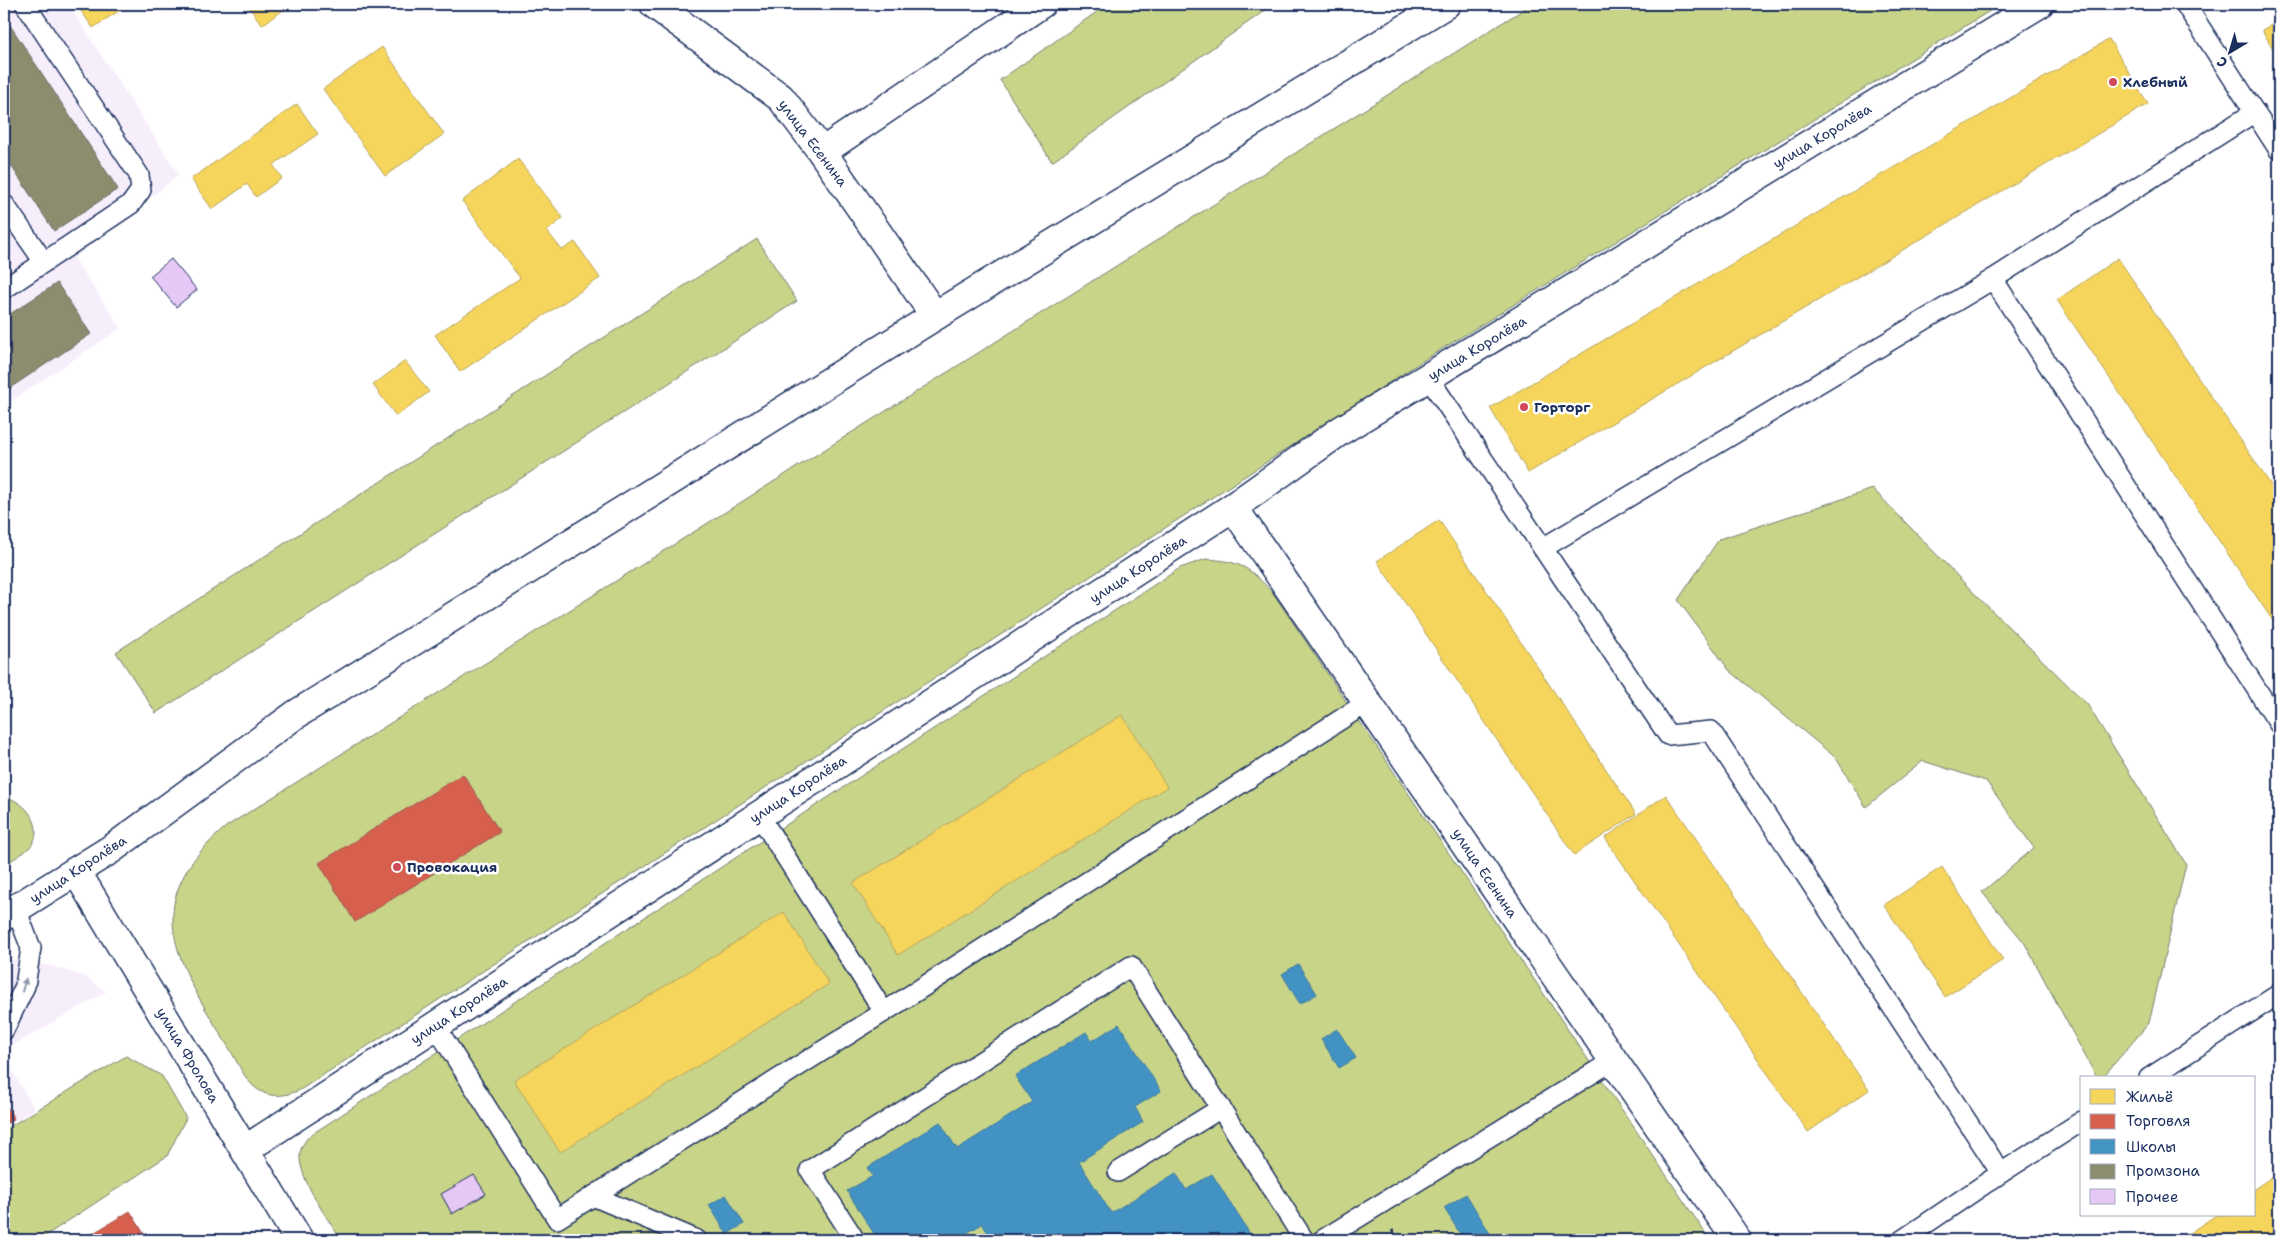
<svg xmlns="http://www.w3.org/2000/svg" width="2283" height="1244" viewBox="0 0 2283 1244" font-family="'Shantell Sans',sans-serif">
	<style>
		.built { fill: #f7eefc }
		.green { fill: #c8d488; stroke: #728273 }
		.homes { fill: #f6d55c; stroke: #b4a35d }
		.shops { fill: #d6604d; stroke: #9e5152 }
		.schools { fill: #4393c3; stroke: #3775a5 }
		.industry { fill: #8c8c6e; stroke: #6a7069 }
		.building { fill: #e5c8f6; stroke: #1b2f5e }
		.lines { fill: none; stroke-linecap: round; stroke-linejoin: round }
		.lane-casing { stroke: #1b2f5e; stroke-width: 22 }
		.street-casing { stroke: #1b2f5e; stroke-width: 31 }
		.secondary-casing { stroke: #1b2f5e; stroke-width: 31 }
		.path { stroke: #1b2f5e; stroke-width: 3; stroke-dasharray: 5 4; stroke-linecap: butt }
		.lane { stroke: #fff; stroke-width: 19 }
		.street { stroke: #fff; stroke-width: 28 }
		.secondary { stroke: #fff; stroke-width: 28 }
		.oneway { fill: #8d97ae }
		.poi-dot { fill: #d1495b; stroke: #fff; stroke-width: 2 }
		.labels { text-anchor: middle; stroke-width: 5; stroke-linejoin: round; paint-order: stroke }
		.poi-label { font-size: 14px; font-weight: bold; fill: #1b2f5e; stroke: #fff; text-anchor: start }
		.street-label { font-size: 14px; fill: #1b2f5e; stroke: #fff }
	</style>
	<rect width="100%" height="100%" fill="#fff"/>
	<filter id="ink" filterUnits="userSpaceOnUse"><feTurbulence type="fractalNoise" baseFrequency=".02" numOctaves="2"/><feDisplacementMap in="SourceGraphic" scale="10" xChannelSelector="R" yChannelSelector="G"/><feConvolveMatrix kernelMatrix="1 2 1 2 8 2 1 2 1" color-interpolation-filters="sRGB"/></filter>
	<g filter="url(#ink)">
		<!-- built -->
		<g class="built">
			<polygon points="4,4 68,4 179,175 74,258 121,328 4,406"/>
			<polygon points="4,960 19,960 52,966 86,977 106,992 7,1049 4,1054 5,1059 35,1109 4,1128"/>
		</g>
		<!-- green -->
		<g class="green">
			<polygon points="1108,4 1274,4 1052,162 1000,80"/>
			<path d="M1532,4H2001L1416,365L300,1090C285,1096 271,1099 257,1089C245,1081 237,1061 229,1048C204,1006 161,946 176,895C185,865 205,845 227,826Z"/>
			<polygon points="757,239 797,301 156,713 116,652"/>
			<polygon points="1873,489 1974,593 2087,704 2186,864 2149,1023 2102,1078 2097,1078 2024,942 1982,892 2034,848 1986,781 1923,761 1866,807 1836,758 1729,670 1678,600 1719,539"/>
			<path d="M1206,559C1241,561 1250,568 1273,593L1710,1240H341C329,1220 293,1172 301,1149C302,1145 306,1140 309,1136L1180,568Z"/>
			<path d="M4,797C25,800 47,827 30,847C23,854 12,860 4,865Z"/>
			<polygon points="126,1056 162,1076 186,1118 167,1156 39,1240 4,1240 4,1130"/>
		</g>
		<!-- homes -->
		<g class="homes">
			<polygon points="76,4 129,4 93,28"/>
			<polygon points="247,4 292,4 262,25"/>
			<polygon points="2279,20 2279,59 2262,30"/>
			<polygon points="2109,39 2148,104 1528,473 1490,408"/>
			<polygon points="382,47 444,134 385,176 323,89"/>
			<polygon points="297,104 318,134 273,165 282,178 256,197 247,184 212,209 191,179"/>
			<polygon points="518,159 563,218 547,231 562,250 575,242 600,278 460,372 435,335 520,278 462,201"/>
			<polygon points="2118,258 2279,497 2279,630 2057,300"/>
			<polygon points="405,361 429,392 396,416 373,385"/>
			<polygon points="1439,520 1636,814 1574,855 1377,561"/>
			<polygon points="1122,715 1167,787 898,955 853,883"/>
			<polygon points="1666,795 1869,1090 1808,1132 1605,838"/>
			<polygon points="1942,867 2003,960 1945,997 1884,905"/>
			<polygon points="784,912 829,984 560,1152 514,1080"/>
			<polygon points="2279,1172 2279,1240 2179,1240 2216,1215 2254,1215 2254,1189"/>
		</g>
		<!-- shops -->
		<g class="shops">
			<polygon points="463,774 500,832 355,922 319,863"/>
			<polygon points="4,1102 14,1119 4,1125"/>
			<polygon points="130,1211 148,1240 82,1240"/>
		</g>
		<!-- schools -->
		<g class="schools">
			<polygon points="1298,964 1317,994 1300,1004 1282,974"/>
			<polygon points="1119,1024 1161,1091 1135,1107 1143,1122 1079,1162 1111,1213 1176,1173 1186,1190 1212,1174 1250,1234 1241,1240 993,1240 982,1224 955,1240 878,1240 847,1191 873,1176 867,1168 940,1122 957,1149 1032,1102 1015,1076 1086,1032 1092,1041"/>
			<polygon points="1337,1029 1356,1058 1339,1068 1321,1039"/>
			<polygon points="1466,1194 1494,1240 1464,1240 1444,1208"/>
			<polygon points="726,1195 744,1224 727,1234 709,1205"/>
		</g>
		<!-- industry -->
		<g class="industry">
			<polygon points="4,16 118,189 54,231 4,155"/>
			<polygon points="57,283 91,334 4,392 4,318"/>
		</g>
		<!-- building -->
		<g class="building">
			<polygon points="171,259 197,290 176,307 150,276"/>
			<polygon points="474,1175 486,1194 452,1214 441,1194"/>
		</g>
		<g class="lines">
			<defs>
				<g id="lane">
					<polyline points="2185,4 2279,150"/>
					<polyline points="4,204 44,262"/>
					<polyline points="1993,279 2279,724"/>
					<polyline points="4,289 131,204 141,190 139,175 25,4"/>
					<polyline points="1428,377 1668,735 1711,731 2001,1173 1902,1240"/>
					<polyline points="1543,548 1993,279 2255,112"/>
					<polyline points="884,1012 1368,702"/>
					<polyline points="435,1025 557,1219 884,1012 759,815"/>
					<polyline points="4,1030 25,986 31,948 16,909"/>
					<polyline points="2149,1078 2279,994"/>
					<polyline points="1118,1172 1221,1108"/>
					<polyline points="2001,1173 2082,1121"/>
					<polyline points="593,1196 697,1240"/>
					<polyline points="855,1240 810,1170 1131,966 1304,1240"/>
					<polyline points="1322,1240 1614,1060"/>
				</g>
				<g id="street">
					<polyline points="654,4 781,98 822,152 935,316"/>
					<polyline points="822,152 1041,4"/>
					<polyline points="1233,507 1737,1240"/>
					<polyline points="246,1149 1233,507 1340,431 2039,4"/>
				</g>
				<g id="secondary">
					<polyline points="76,871 299,1240"/>
					<polyline points="4,916 113,848 295,715 935,316 1446,4"/>
				</g>
			</defs>
			<!-- lane casing -->
			<use href="#lane" class="lane-casing"/>
			<!-- street casing -->
			<use href="#street" class="street-casing"/>
			<!-- secondary casing -->
			<use href="#secondary" class="secondary-casing"/>
			<!-- path -->
			<polyline class="path" points="1392,1230 1398,1240"/>
			<!-- lane -->
			<use href="#lane" class="lane"/>
			<!-- street -->
			<use href="#street" class="street"/>
			<!-- secondary -->
			<use href="#secondary" class="secondary"/>
		</g>
		<!-- one-way arrows -->
		<defs><path id="oneway-solid" d="M-6-.8H1V-3.2L6.5 0L1 3.2V.8H-6Z" transform="scale(1.25)"/></defs>
		<use class="oneway" href="#oneway-solid" transform="translate(24 985) rotate(-73)"/>
	</g>
	<!-- markers -->
	<g class="poi-dot">
		<circle cx="2113" cy="82" r="5"/>
		<circle cx="1524" cy="407" r="5"/>
		<circle cx="397" cy="867" r="5"/>
	</g>
	<g class="labels">
		<!-- poi labels -->
		<g class="poi-label">
			<text x="2123" y="87">Хлебный</text>
			<text x="1534" y="412">Горторг</text>
			<text x="407" y="872">Провокация</text>
		</g>
		<!-- street labels -->
		<g class="street-label">
			<text transform="translate(1822 136) rotate(-31)" y="5">улица Королёва</text>
			<text transform="translate(813 143) rotate(53)" y="5">улица Есенина</text>
			<text transform="translate(1477 348) rotate(-31)" y="5">улица Королёва</text>
			<text transform="translate(1138 569) rotate(-33)" y="5">улица Королёва</text>
			<text transform="translate(798 789) rotate(-33)" y="5">улица Королёва</text>
			<text transform="translate(78 869) rotate(-33)" y="5">улица Королёва</text>
			<text transform="translate(1485 873) rotate(56)" y="5">улица Есенина</text>
			<text transform="translate(459 1010) rotate(-33)" y="5">улица Королёва</text>
			<text transform="translate(188 1055) rotate(59)" y="5">улица Фролова</text>
		</g>
	</g>
	<!-- margin -->
	<rect width="2283" height="1244" fill="none" stroke="#fff" stroke-width="20"/>
	<rect x="10" y="10" width="2263" height="1224" fill="none" stroke="#1b2f5e" stroke-width="2" filter="url(#ink)"/>
	<!-- legend -->
	<rect x="2080" y="1076" width="175" height="140" fill="#ffffff" stroke="#a4acbf"/>
	<rect x="2090" y="1089" width="25" height="15" fill="#f6d55c" stroke="#a4acbf"/>
	<text x="2126" y="1102" font-size="15" fill="#1b2f5e">Жильё</text>
	<rect x="2090" y="1114" width="25" height="15" fill="#d6604d" stroke="#a4acbf"/>
	<text x="2126" y="1126" font-size="15" fill="#1b2f5e">Торговля</text>
	<rect x="2090" y="1139" width="25" height="15" fill="#4393c3" stroke="#a4acbf"/>
	<text x="2126" y="1152" font-size="15" fill="#1b2f5e">Школы</text>
	<rect x="2090" y="1164" width="25" height="15" fill="#8c8c6e" stroke="#a4acbf"/>
	<text x="2126" y="1176" font-size="15" fill="#1b2f5e">Промзона</text>
	<rect x="2090" y="1189" width="25" height="15" fill="#e5c8f6" stroke="#a4acbf"/>
	<text x="2126" y="1202" font-size="15" fill="#1b2f5e">Прочее</text>
	<!-- north arrow -->
	<g transform="translate(2230 52) rotate(218)" stroke="#ffffff" stroke-width="4" paint-order="stroke">
	<path d="M0-4L9 19L0 12L-9 19Z" fill="#1b2f5e"/>
	<text y="-8" font-size="14" font-weight="bold" text-anchor="middle" fill="#1b2f5e">С</text>
	</g>
</svg>
